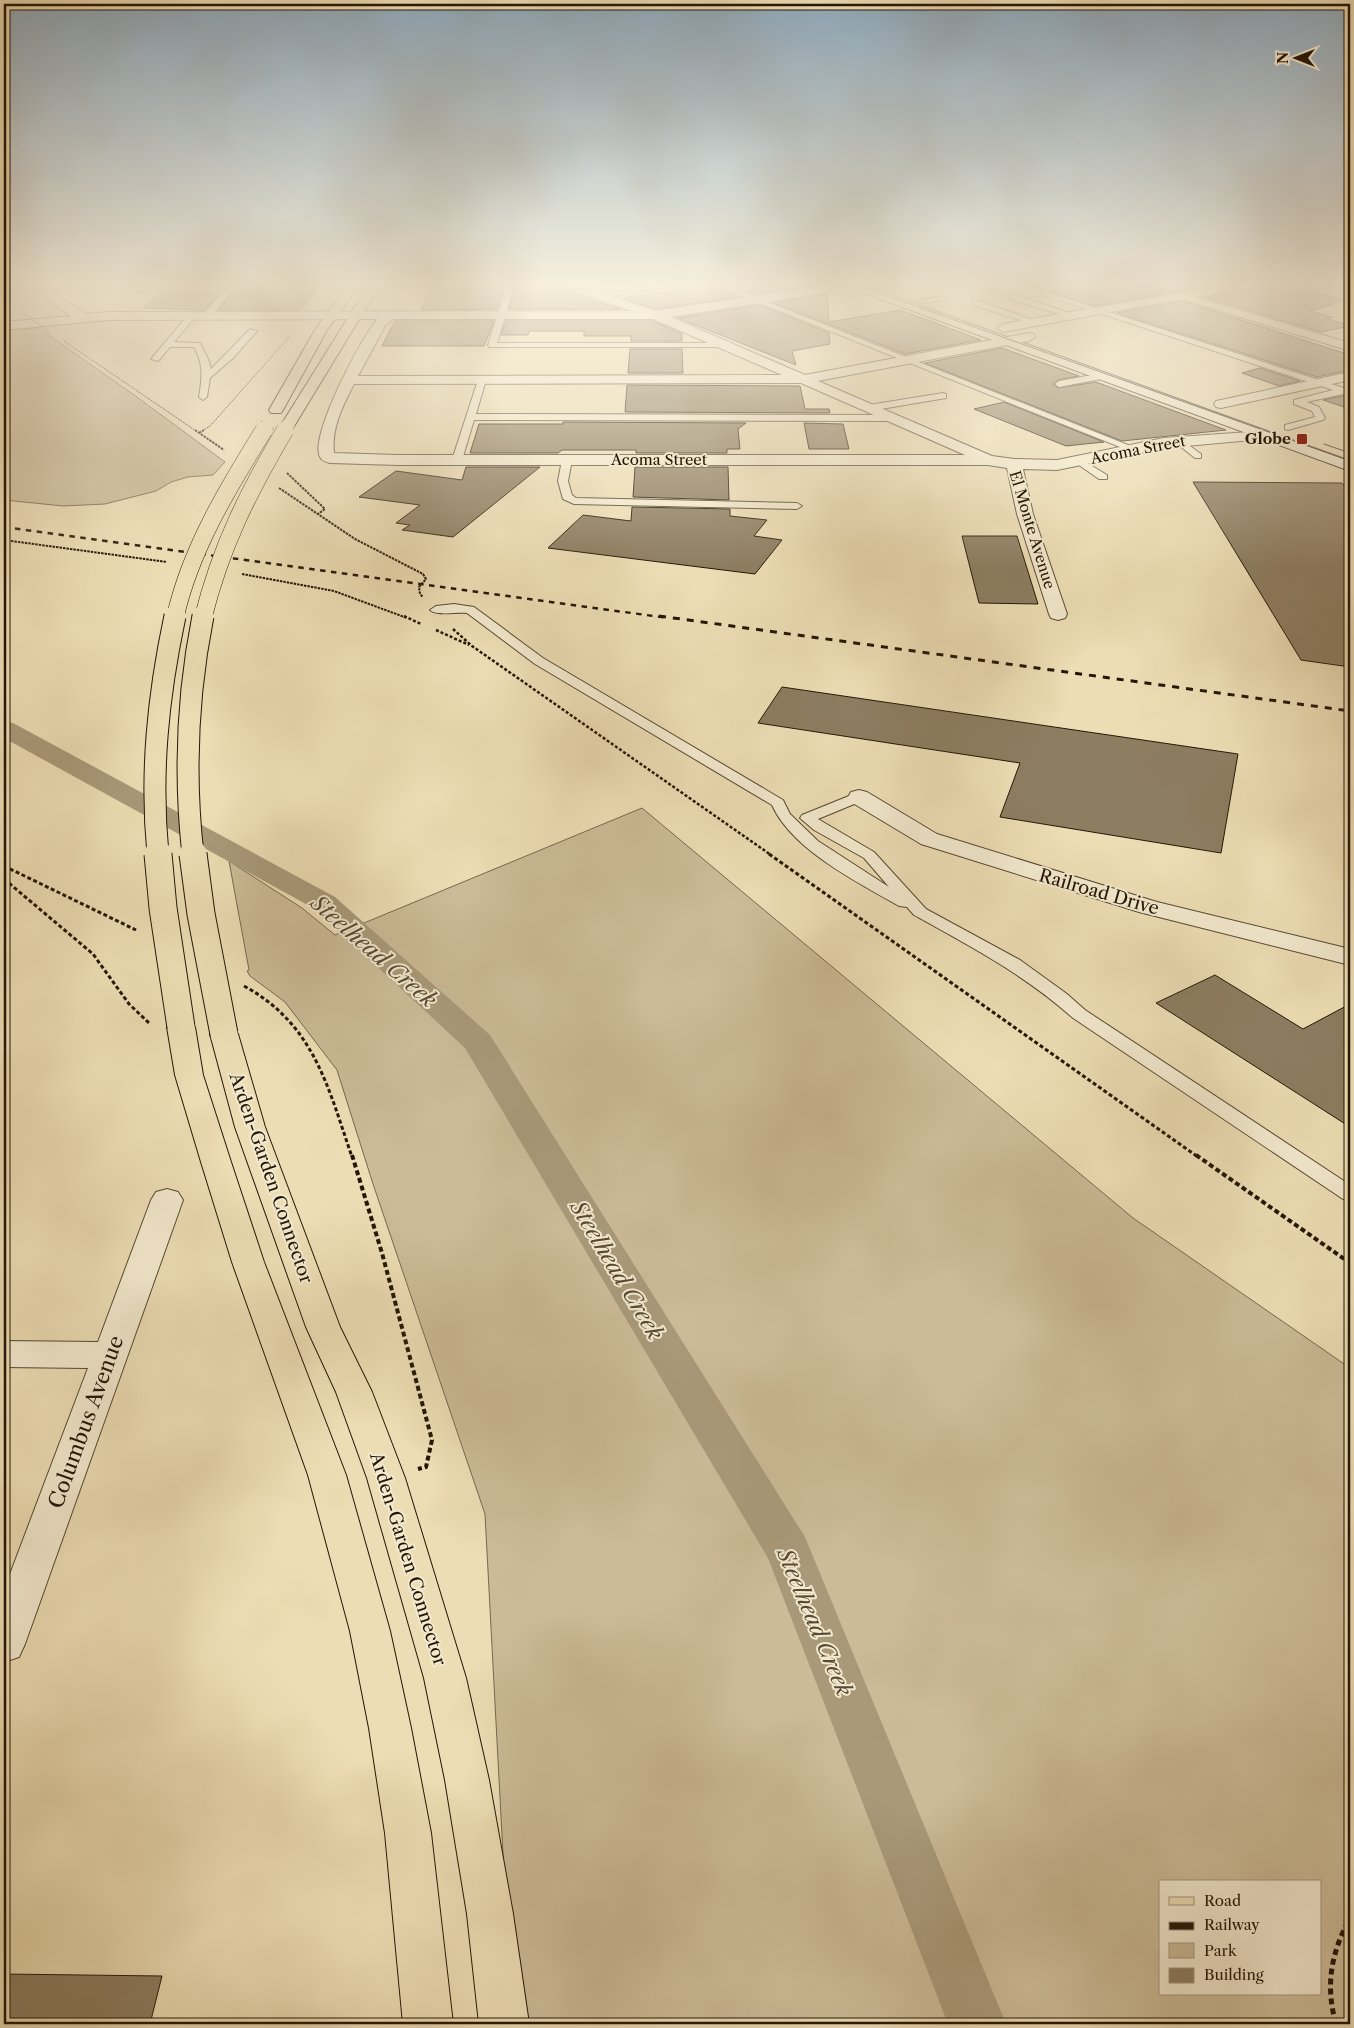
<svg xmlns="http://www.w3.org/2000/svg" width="1354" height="2028" viewBox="0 0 1354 2028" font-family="'Libre Caslon Text',serif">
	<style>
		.green { fill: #cbbb97; stroke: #78684f; fill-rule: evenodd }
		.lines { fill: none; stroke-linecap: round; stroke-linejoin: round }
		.canal { fill: #a99979; fill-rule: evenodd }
		.building { fill: #8d7d61; stroke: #241607 }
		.lane-casing { stroke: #564832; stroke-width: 2 }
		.street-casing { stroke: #564832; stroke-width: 2 }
		.secondary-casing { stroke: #241607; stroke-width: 2 }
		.primary-casing { stroke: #241607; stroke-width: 2 }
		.path-far5 { stroke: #241607; stroke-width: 1; stroke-dasharray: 2 1; stroke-linecap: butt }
		.path-far4 { stroke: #241607; stroke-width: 2; stroke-dasharray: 2.5 1; stroke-linecap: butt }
		.path-far3 { stroke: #241607; stroke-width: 2.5; stroke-dasharray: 3 2; stroke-linecap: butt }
		.path-far2 { stroke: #241607; stroke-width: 3; stroke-dasharray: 4 2.5; stroke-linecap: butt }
		.path-far1 { stroke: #241607; stroke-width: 4; stroke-dasharray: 5 3; stroke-linecap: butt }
		.path { stroke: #241607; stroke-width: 5; stroke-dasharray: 6 4; stroke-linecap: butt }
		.lane { fill: #f3e9ce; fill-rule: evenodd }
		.street { fill: #f3e9ce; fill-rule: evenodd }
		.secondary { fill: #f3e9ce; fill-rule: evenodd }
		.primary { fill: #edddb4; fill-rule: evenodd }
		.tram { stroke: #241607; stroke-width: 1 }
		.rail-far1 { stroke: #241607; stroke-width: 2.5; stroke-dasharray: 5.5 5.5; stroke-linecap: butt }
		.rail { stroke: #241607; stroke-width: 3; stroke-dasharray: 7 7; stroke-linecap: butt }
		.primary-bridge-far3-casing { stroke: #241607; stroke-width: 14; stroke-linecap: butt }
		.primary-bridge-far2-casing { stroke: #241607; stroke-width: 18; stroke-linecap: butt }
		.primary-bridge-far1-casing { stroke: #241607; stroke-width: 23; stroke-linecap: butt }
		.primary-bridge-casing { stroke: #241607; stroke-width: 29; stroke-linecap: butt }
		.path-bridge { stroke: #241607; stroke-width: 1; stroke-dasharray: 2 1; stroke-linecap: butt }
		.primary-bridge-far3 { stroke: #edddb4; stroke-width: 13 }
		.primary-bridge-far2 { stroke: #edddb4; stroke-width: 17 }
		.primary-bridge-far1 { stroke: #edddb4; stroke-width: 21 }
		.primary-bridge { stroke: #edddb4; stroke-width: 27 }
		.poi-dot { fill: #8f2418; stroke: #f3e9ce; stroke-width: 2 }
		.labels { text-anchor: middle; stroke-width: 4; stroke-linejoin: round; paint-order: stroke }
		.far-poi-label { font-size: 15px; font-weight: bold; fill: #241607; stroke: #f3e9ce; text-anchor: end }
		.far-street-label { font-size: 15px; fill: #241607; stroke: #f3e9ce }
		.street-label { font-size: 18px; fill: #241607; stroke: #f3e9ce }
		.near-street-label { font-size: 21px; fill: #241607; stroke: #f3e9ce }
		.near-water-label { font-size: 22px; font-style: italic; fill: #594a35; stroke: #f3e9ce }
	</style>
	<rect width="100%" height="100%" fill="#edddb4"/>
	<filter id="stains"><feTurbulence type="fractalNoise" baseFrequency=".004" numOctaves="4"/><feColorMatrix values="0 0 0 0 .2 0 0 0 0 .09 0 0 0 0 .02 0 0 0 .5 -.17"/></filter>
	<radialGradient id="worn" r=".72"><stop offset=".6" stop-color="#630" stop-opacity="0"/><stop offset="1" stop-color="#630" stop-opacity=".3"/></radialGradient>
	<!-- green -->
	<g class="green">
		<polygon points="24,329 40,329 134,395 225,462 213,475 188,477 171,482 156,491 105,504 63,506 4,500 4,330"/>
		<path d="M642,808L1133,1218L1350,1368V2024H512L485,1514L373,1184L337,1070L285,1002L250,976L247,971L249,970L229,861L302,908L335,935ZM1160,1882H1320V1994H1160Z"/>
	</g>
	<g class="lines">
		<!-- canal -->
		<polygon class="canal" points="4,721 13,723 335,897 490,1035 805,1537 1006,2024 948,2024 768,1558 465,1048 315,909 4,738"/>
	</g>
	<!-- building -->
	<g class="building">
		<polygon points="240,284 320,284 301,310 218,310"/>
		<polygon points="432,284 505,284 497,309 421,310"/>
		<polygon points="517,284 557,284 597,302 621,309 509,309"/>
		<polygon points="727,284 823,284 753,294"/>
		<polygon points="1037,284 1218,284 1095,306 1036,287"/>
		<polygon points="1255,284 1281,284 1345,300 1326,304 1332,305 1310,311 1332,317 1326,318 1350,326 1321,332 1204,297 1247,290"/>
		<polygon points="711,286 738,297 655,309 624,298"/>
		<polygon points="159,293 220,293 205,310 144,308"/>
		<polygon points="827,294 829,322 900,310 981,340 905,354 774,303"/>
		<polygon points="1182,301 1350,355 1350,370 1317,377 1117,313"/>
		<polygon points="760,305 829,333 830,344 792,351 796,365 678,318"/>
		<polygon points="395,321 494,321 484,346 382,346"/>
		<polygon points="506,321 653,321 682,334 682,341 631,341 631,336 584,336 584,331 529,331 528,335 501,335"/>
		<polygon points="1002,348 1079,376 1058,380 1053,384 1058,388 1096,382 1226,430 1122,441 925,363"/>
		<polygon points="630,349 682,349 683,373 628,373"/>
		<polygon points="1260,368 1300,381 1279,386 1242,373"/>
		<polygon points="627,385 800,386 805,409 829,409 830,413 625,412"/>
		<polygon points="1343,396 1350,398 1350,409 1323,400"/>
		<polygon points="1004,402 1104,442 1066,446 974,409"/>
		<polygon points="563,422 746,423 738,429 740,449 727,449 727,453 636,453 636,450 562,450 558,453 470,453 479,424 563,424"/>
		<polygon points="804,423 843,424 849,449 809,449"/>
		<polygon points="466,467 540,467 453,537 402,530 410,525 396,523 420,505 359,497 396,471 462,480"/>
		<polygon points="635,467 728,467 729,500 633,497"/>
		<polygon points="1193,482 1342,483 1350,493 1350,667 1301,660"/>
		<polygon points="632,507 730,509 730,516 767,520 754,536 782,540 755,574 548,548 583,515 631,521"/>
		<polygon points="962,536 1017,536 1038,604 979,603"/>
		<polygon points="782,687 1238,754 1221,853 1000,817 1020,763 758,723"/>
		<polygon points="1215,975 1303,1029 1350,1004 1350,1127 1156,1003"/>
		<polygon points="4,1974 162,1976 150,2024 4,2024"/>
	</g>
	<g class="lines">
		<defs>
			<g id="lane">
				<polygon points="230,284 238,284 210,317 207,317 203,315 224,291 38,290 34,288 38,286 228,287"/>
				<polygon points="507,284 515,284 497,343 726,343 730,345 726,347 489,347 488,345"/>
				<polygon points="662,284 680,284 676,286 600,298 596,296 600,294"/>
				<polygon points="712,284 722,284 1138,449 1133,452 1130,451"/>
				<polygon points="1011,284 1022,284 1350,390 1350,396 1343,394 1307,402 1319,407 1325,418 1323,420 1288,430 1285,429 1285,425 1315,417 1312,411 1294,404 1294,400 1333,390"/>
				<polygon points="1009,295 1015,295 1076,315 1069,317 1009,299"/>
				<polygon points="942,296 946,298 945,300 923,303 919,301"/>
				<polygon points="973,301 979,301 1039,322 1032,324 973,305"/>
				<path d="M190,313L197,315L174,342L200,343L208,359L211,369L250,329L257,331L233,358L210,378L207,397L203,400L199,397C202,379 204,364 194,347H170L158,361L151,359Z"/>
				<polygon points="1103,373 1106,374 1106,378 1059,387 1055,384 1059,381"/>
				<polygon points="482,377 486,380 476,414 892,415 897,418 892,421 474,420 462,460 457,463 454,462 452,460 478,380"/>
				<polygon points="943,393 946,394 946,398 869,411 864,408 869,405"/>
				<polygon points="1179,438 1201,454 1201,458 1195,458 1176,443 1176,439"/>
				<polygon points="567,457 572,460 568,481 572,495 576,498 797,503 802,506 797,509 574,504 563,499 558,481 562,460"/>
				<polygon points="1079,458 1107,475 1107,479 1099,479 1076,463 1076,459"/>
				<path d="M454,604L474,607L543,658L783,800L790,814L818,841L889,887L864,858L814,830L800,818L802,815L854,794H864L866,797L864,800L818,819L874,852L926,909L1020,960L1067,994L1085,1010L1350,1185V1201L1343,1199L1073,1018C1025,975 970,946 914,915L907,907L899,906C859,883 792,850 772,805L535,664L467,613C457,612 436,616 430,610L436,606Z"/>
			</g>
			<g id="street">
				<path d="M26,284H40L86,314L108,312L632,311L596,299L575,284H589L604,293L655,311L835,284H862L856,288L671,317L805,375L1029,333L1034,334L1035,337L1029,341L818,381L992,456L1014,459L1057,460L1164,438L1263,431L1268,432L1270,435L1268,438L1263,439L1164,448L1057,470L1023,469L1033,514L1067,614L1065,618L1058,620L1051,618L1049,614L1017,514L1007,468L988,465H398L330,463C326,462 322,461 320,457C309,437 362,335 378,319L108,320L4,330V322L71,316ZM393,319H653L782,375L358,376L385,326ZM801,383L965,455H398L334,453C331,429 343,405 354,384Z"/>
				<polygon points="1228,284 1253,284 1247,288 1196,297 1350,343 1350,351 1182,299 1003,332 997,328 1003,324"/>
				<polygon points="1350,372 1350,380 1221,408 1216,407 1214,404 1216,401 1221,400"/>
				<polygon points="859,790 867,792 937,834 1157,902 1350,949 1350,965 1139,912 921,844 851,802 848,797 851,792"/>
				<polygon points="167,1189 178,1192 183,1200 25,1644 19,1657 4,1662 4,1590 88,1368 4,1367 4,1341 98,1342 151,1200 156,1192"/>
			</g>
			<polygon id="secondary" points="843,284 860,284 1350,461 1350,471 845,286"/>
			<g id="primary">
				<polygon points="348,284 360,284 327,330 283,410 281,413 271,413 269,410 315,330"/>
				<polygon points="371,284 383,284 366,308 293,428 283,428 281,425 354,308"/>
				<polygon points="181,1019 191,1021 195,1027 203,1075 231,1162 264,1262 346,1475 390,1631 411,1728 431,1833 453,2024 403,2024 385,1833 369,1728 350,1631 308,1475 232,1262 201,1162 175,1075 167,1027 171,1021"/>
				<polygon points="224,1026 234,1028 238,1034 265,1127 340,1327 372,1392 405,1478 466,1678 489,1780 513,1914 529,2024 479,2024 467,1914 445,1780 424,1678 367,1478 336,1392 306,1327 235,1127 210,1034 214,1028"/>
			</g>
		</defs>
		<!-- lane casing -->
		<use href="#lane" class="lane-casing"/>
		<!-- street casing -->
		<use href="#street" class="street-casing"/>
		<!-- secondary casing -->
		<use href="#secondary" class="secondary-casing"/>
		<!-- primary casing -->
		<use href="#primary" class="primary-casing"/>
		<!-- path-far5 -->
		<g class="path-far5">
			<polyline points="4,299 11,305"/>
			<polyline points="64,341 196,431"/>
			<polyline points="202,431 210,426 290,336"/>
		</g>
		<!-- path-far4 -->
		<g class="path-far4">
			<polyline points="195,430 224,450"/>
			<polyline points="199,433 204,430"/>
			<polyline points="287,473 325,509 318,514"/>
			<polyline points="279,488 355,539 423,574 426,579 419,587 420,594 423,597"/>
			<polyline points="4,540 167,562"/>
			<polyline points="242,574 334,591 407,618"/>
		</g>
		<!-- path-far3 -->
		<g class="path-far3">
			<polyline points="404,616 421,624"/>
			<polyline points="453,629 472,646 771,855"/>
			<polyline points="436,630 469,645"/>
		</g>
		<!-- path-far2 -->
		<g class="path-far2">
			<polyline points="769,854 1198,1157"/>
			<polyline points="4,866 136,930"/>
			<polyline points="4,879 93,954 129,1004 149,1023"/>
			<path d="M244,986C314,1024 328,1087 352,1157"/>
		</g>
		<!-- path-far1 -->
		<g class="path-far1">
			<polyline points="352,1155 382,1253 432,1440 426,1467 418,1469"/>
			<polyline points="1196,1155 1350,1263"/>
		</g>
		<!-- path -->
		<path class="path" d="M1336,2024C1325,1985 1331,1953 1350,1918"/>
		<!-- lane -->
		<use href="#lane" class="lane"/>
		<!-- street -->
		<use href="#street" class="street"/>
		<!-- secondary -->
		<use href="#secondary" class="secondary"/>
		<!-- primary -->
		<use href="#primary" class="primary"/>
		<!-- tram -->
		<g class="tram">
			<polyline points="854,284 1350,461"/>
			<polyline points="1324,444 1350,453"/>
		</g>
		<!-- rail-far1 -->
		<polyline class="rail-far1" points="4,527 668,618"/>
		<!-- rail -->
		<polyline class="rail" points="659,616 1350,711"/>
		<defs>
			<g id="primary-bridge-far3">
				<polyline points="264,431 268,424"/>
				<polyline points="284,431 288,425"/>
			</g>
			<g id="primary-bridge-far2">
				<path d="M175,618C190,550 228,488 264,430"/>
				<path d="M203,618C221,546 248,493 285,430"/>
			</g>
			<g id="primary-bridge-far1">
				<path d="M158,855C150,773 158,696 175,616"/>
				<path d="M193,855C184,775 187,696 203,616"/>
			</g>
			<g id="primary-bridge">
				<polyline points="158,854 163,908 181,1027"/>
				<polyline points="193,854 201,914 224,1034"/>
			</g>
		</defs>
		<!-- primary-bridge-far3 casing -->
		<use href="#primary-bridge-far3" class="primary-bridge-far3-casing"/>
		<!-- primary-bridge-far2 casing -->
		<use href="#primary-bridge-far2" class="primary-bridge-far2-casing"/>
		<!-- primary-bridge-far1 casing -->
		<use href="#primary-bridge-far1" class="primary-bridge-far1-casing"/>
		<!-- primary-bridge casing -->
		<use href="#primary-bridge" class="primary-bridge-casing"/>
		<!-- path-bridge -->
		<polyline class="path-bridge" points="23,313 51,333"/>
		<!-- primary-bridge-far3 -->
		<use href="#primary-bridge-far3" class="primary-bridge-far3"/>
		<!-- primary-bridge-far2 -->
		<use href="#primary-bridge-far2" class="primary-bridge-far2"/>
		<!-- primary-bridge-far1 -->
		<use href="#primary-bridge-far1" class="primary-bridge-far1"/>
		<!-- primary-bridge -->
		<use href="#primary-bridge" class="primary-bridge"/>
	</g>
	<!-- sky -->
	<linearGradient id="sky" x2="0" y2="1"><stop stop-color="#8fa9bc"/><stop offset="0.5" stop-color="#f7f0dd"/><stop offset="1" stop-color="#f7f0dd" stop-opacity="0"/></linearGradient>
	<rect width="1354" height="568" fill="url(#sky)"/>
	<!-- markers -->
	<rect class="poi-dot" x="1296" y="433" width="12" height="12" rx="2.5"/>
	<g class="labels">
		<!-- far-poi labels -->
		<g class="far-poi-label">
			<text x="1291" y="444">Globe</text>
		</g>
		<!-- far-street labels -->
		<g class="far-street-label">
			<text transform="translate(1138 450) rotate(-11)" y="5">Acoma Street</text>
			<text x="659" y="465">Acoma Street</text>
			<text transform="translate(1032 530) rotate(73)" y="5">El Monte Avenue</text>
		</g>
		<!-- street labels -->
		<g class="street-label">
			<text transform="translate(1099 892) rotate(16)" y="6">Railroad Drive</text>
			<text transform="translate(271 1178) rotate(71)" y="6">Arden-Garden Connector</text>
			<text transform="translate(408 1559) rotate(73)" y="6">Arden-Garden Connector</text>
		</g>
		<!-- near-street labels -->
		<g class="near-street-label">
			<text transform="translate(86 1422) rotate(-70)" y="7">Columbus Avenue</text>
		</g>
		<!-- near-water labels -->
		<g class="near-water-label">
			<text transform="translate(374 951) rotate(41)" y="8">Steelhead Creek</text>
			<text transform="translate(617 1270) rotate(59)" y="8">Steelhead Creek</text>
			<text transform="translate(815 1622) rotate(67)" y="8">Steelhead Creek</text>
		</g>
	</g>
	<!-- margin -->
	<rect width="1354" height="2028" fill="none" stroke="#edddb4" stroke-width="20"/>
	<rect x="5" y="5" width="1344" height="2018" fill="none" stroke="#241607" stroke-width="2.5"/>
	<rect x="10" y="10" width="1334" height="2008" fill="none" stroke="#241607"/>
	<!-- legend -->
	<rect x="1159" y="1880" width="162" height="115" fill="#f3e9ce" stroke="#a0957e"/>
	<rect x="1169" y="1897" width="25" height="8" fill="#edddb4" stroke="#a0957e"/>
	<text x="1204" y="1906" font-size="15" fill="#241607">Road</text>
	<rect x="1169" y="1922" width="25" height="8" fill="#241607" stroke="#a0957e"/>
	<text x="1204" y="1930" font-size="15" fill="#241607">Railway</text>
	<rect x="1169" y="1943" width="25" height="15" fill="#cbbb97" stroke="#a0957e"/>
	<text x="1204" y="1956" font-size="15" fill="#241607">Park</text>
	<rect x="1169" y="1968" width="25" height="15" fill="#8d7d61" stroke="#a0957e"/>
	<text x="1204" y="1980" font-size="15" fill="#241607">Building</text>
	<!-- north arrow -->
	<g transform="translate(1296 58) rotate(270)" stroke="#f3e9ce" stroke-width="4" paint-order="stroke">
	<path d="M0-4L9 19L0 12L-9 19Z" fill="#241607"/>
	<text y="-8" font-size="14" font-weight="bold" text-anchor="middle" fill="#241607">N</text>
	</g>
	<rect width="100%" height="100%" filter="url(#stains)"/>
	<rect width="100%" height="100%" fill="url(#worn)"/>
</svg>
